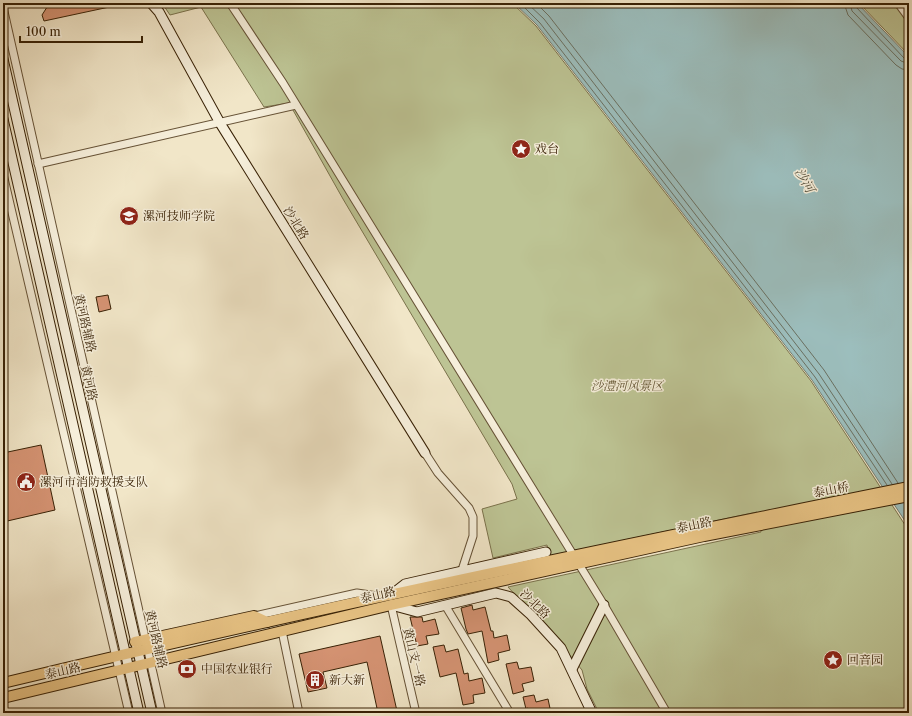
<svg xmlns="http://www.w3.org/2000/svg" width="912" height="716" viewBox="0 0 912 716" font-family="'Libre Caslon Text','Noto Serif SC',serif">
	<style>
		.green { fill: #bdc494; stroke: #7a724c }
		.water { fill: #9cbebd; stroke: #747f73 }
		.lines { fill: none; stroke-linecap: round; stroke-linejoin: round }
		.shore { stroke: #6a7061; stroke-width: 1 }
		.building { fill: #d59373; stroke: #382105 }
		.street-casing { stroke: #665236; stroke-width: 9 }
		.secondary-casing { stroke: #382105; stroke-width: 11 }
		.primary-casing { stroke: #382105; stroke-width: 12 }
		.street { stroke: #f6efdb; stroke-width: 7 }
		.secondary { stroke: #f6efdb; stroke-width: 9 }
		.primary { stroke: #e8c384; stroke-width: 10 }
		.labels { text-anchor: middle; stroke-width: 3; stroke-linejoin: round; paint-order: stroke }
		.poi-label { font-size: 12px; fill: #382105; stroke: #f6efdb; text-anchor: start }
		.street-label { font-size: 12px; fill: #382105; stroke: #f6efdb }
		.park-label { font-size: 12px; font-style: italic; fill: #605230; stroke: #f6efdb }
		.water-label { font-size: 13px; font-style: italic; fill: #56503c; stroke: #f6efdb }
	</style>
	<rect width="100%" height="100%" fill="#f1e6c8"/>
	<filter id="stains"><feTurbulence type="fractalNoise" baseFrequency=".005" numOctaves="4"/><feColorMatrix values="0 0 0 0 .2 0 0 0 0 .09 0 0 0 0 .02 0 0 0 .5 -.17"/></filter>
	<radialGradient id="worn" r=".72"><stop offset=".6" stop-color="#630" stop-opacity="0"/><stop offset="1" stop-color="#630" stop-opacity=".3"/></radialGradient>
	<!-- green -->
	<g class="green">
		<polygon points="162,3 512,3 536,26 811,381 909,531 909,713 599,713 587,689 582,670 563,647 508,587 761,532 757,512 549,556 547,545 493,558 482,509 517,499 512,484 343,199 289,103 264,107 201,7 170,15"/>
		<polygon points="859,3 909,3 909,55"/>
	</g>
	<!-- water -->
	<polygon class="water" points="514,3 857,3 909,57 909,527 812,380 537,25"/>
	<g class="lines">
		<!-- shore -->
		<g class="shore">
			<polyline points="520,3 540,23 815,377 887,485"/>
			<polyline points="527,3 544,19 819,374 892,484"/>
			<polyline points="536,3 549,16 824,370 898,483"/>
			<polyline points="844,3 848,15 896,65 902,69 909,70"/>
			<polyline points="850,3 852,11 901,61 909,64"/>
			<polyline points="855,3 856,7 904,58 909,59"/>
		</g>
	</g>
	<!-- building -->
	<g class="building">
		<polygon points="55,3 113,3 114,6 44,21 42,15 49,4"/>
		<polygon points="108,295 111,309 99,312 96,297"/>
		<polygon points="41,445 55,510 3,522 3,453"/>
		<polygon points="472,605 473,610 485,607 491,631 493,631 494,638 507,635 510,650 498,653 499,660 488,663 482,631 468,634 466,629 461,608"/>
		<polygon points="410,617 422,617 423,622 435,619 439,634 426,636 428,644 417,646"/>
		<polygon points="380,636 397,711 378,713 367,662 323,672 327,688 308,692 299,654"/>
		<polygon points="444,645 446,652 458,649 464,674 468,673 469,681 482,678 485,693 473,695 474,703 463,705 456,673 440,677 433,647"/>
		<polygon points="517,662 519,669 531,667 534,681 522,684 524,691 513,694 506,664"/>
		<polygon points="534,695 536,702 548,699 551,713 529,713 528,708 526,709 523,697"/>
	</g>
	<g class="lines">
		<defs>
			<g id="street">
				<polyline points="230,3 283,83 604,605 667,713"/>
				<polyline points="898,3 909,18"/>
				<polyline points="3,7 162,713"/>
				<polyline points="38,164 296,105"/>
				<polyline points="3,174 129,713"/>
				<polyline points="425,453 438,473 469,508 473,517 473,536 462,570"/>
				<polyline points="391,605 416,713"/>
				<polyline points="445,605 510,713"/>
				<polyline points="254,616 357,593 377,596"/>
				<polyline points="282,631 299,713"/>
			</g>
			<g id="secondary">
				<polyline points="151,3 159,12 220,123 425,453"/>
				<polyline points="3,59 152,713"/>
				<polyline points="3,119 139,713"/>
				<polyline points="391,595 405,584 546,552"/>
				<polyline points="391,605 417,612 496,593 511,597 531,615 561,648 592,713"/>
				<polyline points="572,669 604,605"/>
			</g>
			<g id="primary">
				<polyline points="135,642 254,616 267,622"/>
				<path d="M3,683C303,611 606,548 909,487"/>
				<polyline points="3,698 391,605 704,536 909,496"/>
			</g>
		</defs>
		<!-- street casing -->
		<use href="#street" class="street-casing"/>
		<!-- secondary casing -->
		<use href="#secondary" class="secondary-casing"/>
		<!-- primary casing -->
		<use href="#primary" class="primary-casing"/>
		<!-- street -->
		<use href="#street" class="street"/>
		<!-- secondary -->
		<use href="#secondary" class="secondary"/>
		<!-- primary -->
		<use href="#primary" class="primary"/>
	</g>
	<!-- icons -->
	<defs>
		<symbol id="sight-disc" viewBox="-11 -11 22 22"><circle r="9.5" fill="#8f2418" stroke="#f6efdb"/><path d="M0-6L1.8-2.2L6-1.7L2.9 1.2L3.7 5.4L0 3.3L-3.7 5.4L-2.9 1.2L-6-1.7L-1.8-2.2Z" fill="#fff"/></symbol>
		<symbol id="university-disc" viewBox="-11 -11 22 22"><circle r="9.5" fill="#8f2418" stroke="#f6efdb"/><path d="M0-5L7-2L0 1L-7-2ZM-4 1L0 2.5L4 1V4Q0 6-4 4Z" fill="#fff"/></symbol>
		<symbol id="civic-disc" viewBox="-11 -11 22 22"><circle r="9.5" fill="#8f2418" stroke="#f6efdb"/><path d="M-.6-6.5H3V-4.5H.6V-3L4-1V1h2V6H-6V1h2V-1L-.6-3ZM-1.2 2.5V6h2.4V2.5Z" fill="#fff"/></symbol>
		<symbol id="bank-disc" viewBox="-11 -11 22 22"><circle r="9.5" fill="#8f2418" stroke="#f6efdb"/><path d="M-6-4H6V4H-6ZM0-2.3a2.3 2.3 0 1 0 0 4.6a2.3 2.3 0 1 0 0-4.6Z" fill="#fff"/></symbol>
		<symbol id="building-disc" viewBox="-11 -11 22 22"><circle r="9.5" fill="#8f2418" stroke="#f6efdb"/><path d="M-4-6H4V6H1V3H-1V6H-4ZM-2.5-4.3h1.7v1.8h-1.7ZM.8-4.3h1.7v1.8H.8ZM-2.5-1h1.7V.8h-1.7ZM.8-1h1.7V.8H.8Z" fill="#fff"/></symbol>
	</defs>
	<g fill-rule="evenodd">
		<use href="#sight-disc" x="510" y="138" width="22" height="22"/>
		<use href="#university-disc" x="118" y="205" width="22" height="22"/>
		<use href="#civic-disc" x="15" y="471" width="22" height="22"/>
		<use href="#sight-disc" x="822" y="649" width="22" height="22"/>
		<use href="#bank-disc" x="176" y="658" width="22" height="22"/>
		<use href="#building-disc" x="304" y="669" width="22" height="22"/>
	</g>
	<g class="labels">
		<!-- poi labels -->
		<g class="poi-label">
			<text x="535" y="153">戏台</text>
			<text x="143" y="220">漯河技师学院</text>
			<text x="40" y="486">漯河市消防救援支队</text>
			<text x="847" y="664">回音园</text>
			<text x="201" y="673">中国农业银行</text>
			<text x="329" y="684">新大新</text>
		</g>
		<!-- street labels -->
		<g class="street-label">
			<text transform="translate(296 223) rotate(58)" y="4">沙北路</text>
			<text transform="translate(85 323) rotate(77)" y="4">黄河路辅路</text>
			<text transform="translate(89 383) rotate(77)" y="4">黄河路</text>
			<text transform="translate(831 490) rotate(-11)" y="4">泰山桥</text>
			<text transform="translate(694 525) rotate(-12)" y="4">泰山路</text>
			<text transform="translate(378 595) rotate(-13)" y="4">泰山路</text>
			<text transform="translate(535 604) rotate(44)" y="4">沙北路</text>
			<text transform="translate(156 639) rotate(77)" y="4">黄河路辅路</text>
			<text transform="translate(414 657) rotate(77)" y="4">黄山支一路</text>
			<text transform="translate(63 671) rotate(-13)" y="4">泰山路</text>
		</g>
		<!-- park labels -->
		<g class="park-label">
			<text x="627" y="390">沙澧河风景区</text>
		</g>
		<!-- water labels -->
		<g class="water-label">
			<text transform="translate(805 180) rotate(60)" y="5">沙河</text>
		</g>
	</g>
	<!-- margin -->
	<rect width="912" height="716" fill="none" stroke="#f1e6c8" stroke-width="16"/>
	<rect x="4" y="4" width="904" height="708" fill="none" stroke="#382105" stroke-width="2"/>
	<rect x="8" y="8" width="896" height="700" fill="none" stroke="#382105"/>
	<!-- scale -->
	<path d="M20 36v6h122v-6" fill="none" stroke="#382105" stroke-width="2"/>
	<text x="26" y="36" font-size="12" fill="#382105" stroke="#f6efdb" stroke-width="3" paint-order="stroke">100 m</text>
	<rect width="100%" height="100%" filter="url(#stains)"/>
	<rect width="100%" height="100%" fill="url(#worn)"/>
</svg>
